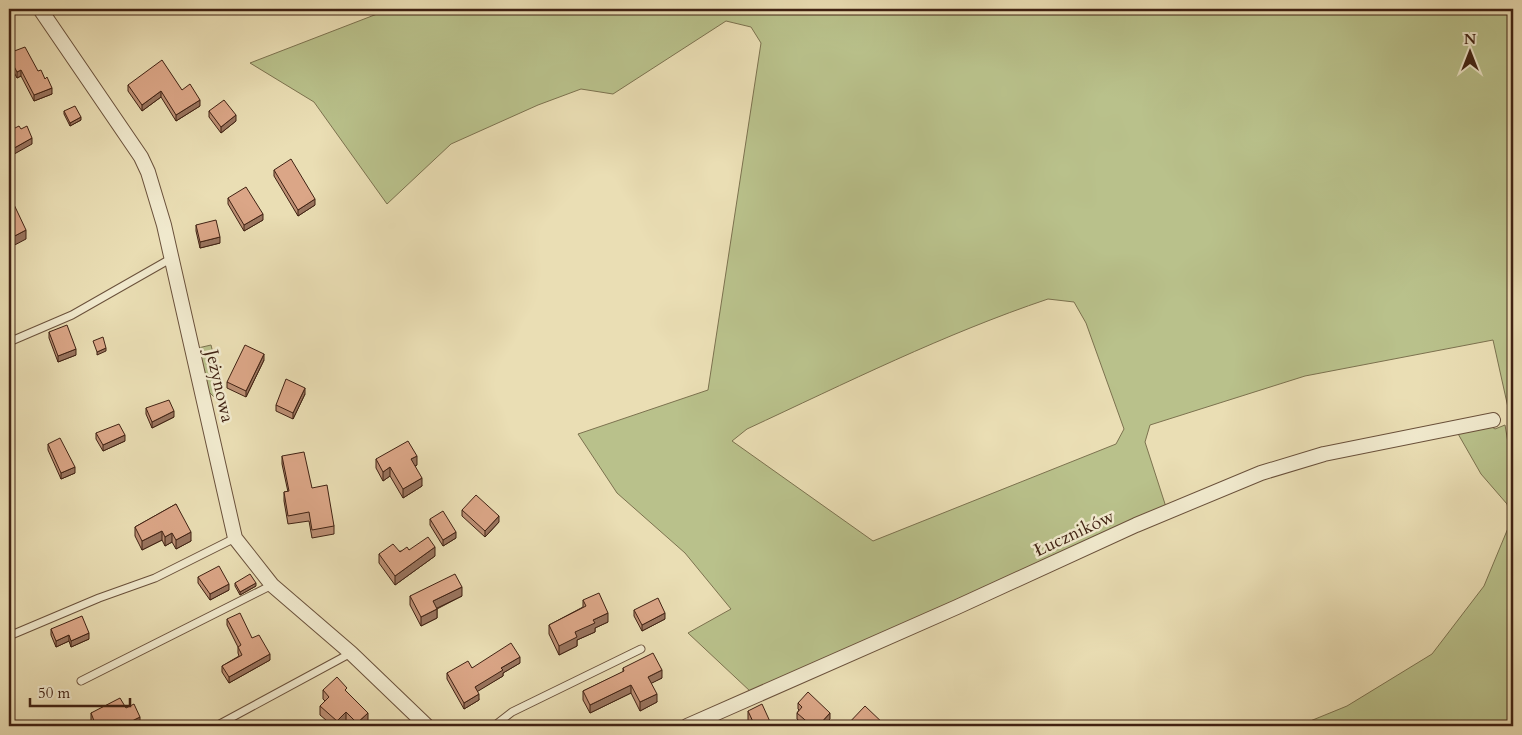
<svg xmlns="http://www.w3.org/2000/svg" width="1522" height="735" viewBox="0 0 1522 735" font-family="Cardo,serif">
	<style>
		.green { fill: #b9c18b; stroke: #7c724f; fill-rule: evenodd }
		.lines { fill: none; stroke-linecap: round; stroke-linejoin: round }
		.lane-casing { stroke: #6a513b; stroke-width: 9 }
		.street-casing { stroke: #6a513b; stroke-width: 16 }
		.lane { stroke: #f1eace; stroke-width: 7 }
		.street { stroke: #f1eace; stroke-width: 14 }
		.wall { fill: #bc8f74; stroke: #402213 }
		.shaded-wall { fill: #99745e; stroke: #402213 }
		.building { fill: #dba687; stroke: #402213 }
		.labels { text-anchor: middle; stroke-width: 5; stroke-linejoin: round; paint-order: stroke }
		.street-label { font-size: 18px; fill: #402213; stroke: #f1eace }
	</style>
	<rect width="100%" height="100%" fill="#eadeb4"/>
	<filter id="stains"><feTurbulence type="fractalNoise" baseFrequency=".004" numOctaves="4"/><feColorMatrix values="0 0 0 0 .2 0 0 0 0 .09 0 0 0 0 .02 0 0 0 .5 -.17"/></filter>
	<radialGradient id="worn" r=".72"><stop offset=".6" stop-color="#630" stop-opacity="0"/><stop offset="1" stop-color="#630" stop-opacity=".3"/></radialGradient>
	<!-- green -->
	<g class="green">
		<path d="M390,9H1513V411L1509,412L1493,340L1305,376L1150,425L1145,442L1166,507L751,692L688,633L731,609L685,553L617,493L578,434L708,390L761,43L751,27L726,21L613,94L581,89L538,105L451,144L387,204L314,102L250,63ZM1048,299L1074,302L1086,323L1124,429L1116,444L873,541L732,441L747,429C846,383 944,334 1048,299Z"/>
		<polygon points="211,345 225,402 214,397 209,392 198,348"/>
		<polygon points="1489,425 1495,429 1505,425 1513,472 1513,726 1298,726 1347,706 1432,654 1484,586 1511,521 1507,504 1481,474 1457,432"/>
	</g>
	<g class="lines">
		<defs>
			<g id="lane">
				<polyline points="9,342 72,315 172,258"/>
				<polyline points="9,636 99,598 155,578 235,538"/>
				<polyline points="81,681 272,585"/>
				<polyline points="216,726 351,653"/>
				<polyline points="494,726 512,712 641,649"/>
			</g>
			<g id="street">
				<polyline points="40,9 141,157 148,172 164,225 235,538 272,585 351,653 427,726"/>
				<polyline points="687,726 957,607 1136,525 1261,473 1324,454 1493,420"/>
			</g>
		</defs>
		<!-- lane casing -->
		<use href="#lane" class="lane-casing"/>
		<!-- street casing -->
		<use href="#street" class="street-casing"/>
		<!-- lane -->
		<use href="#lane" class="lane"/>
		<!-- street -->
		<use href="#street" class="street"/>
	</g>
	<!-- wall -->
	<g class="wall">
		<polygon points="9,53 38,71 45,79 52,94 34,101 21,76 17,78 9,63"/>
		<polygon points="128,85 182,90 200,106 176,121 161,97 142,111 128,91"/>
		<polygon points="64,111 81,120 70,126 64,114"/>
		<polygon points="209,111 236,121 221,133 209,117"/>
		<polygon points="274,170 315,205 298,216 274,176"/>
		<polygon points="228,198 263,220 244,231 228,204"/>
		<polygon points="196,225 220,243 200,248 196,231"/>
		<polygon points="49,332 76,355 58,362 49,338"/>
		<polygon points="264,360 246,397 227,388 227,382"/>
		<polygon points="305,394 293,419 276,411 276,405"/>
		<polygon points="146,408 174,417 152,428 146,414"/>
		<polygon points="96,433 125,441 103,451 96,439"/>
		<polygon points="48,444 75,473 61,479 48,450"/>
		<polygon points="282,456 312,488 334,526 334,534 312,538 309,521 288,524 284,501 284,492 288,492 282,464"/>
		<polygon points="376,459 417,465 415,466 422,486 403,498 390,476 383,481 376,468"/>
		<polygon points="176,504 191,541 176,549 172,542 165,546 162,540 142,550 135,536 135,527"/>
		<polygon points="462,510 499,522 485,537 462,516"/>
		<polygon points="430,519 456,538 443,546 430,525"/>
		<polygon points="409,550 435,556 395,585 379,563 379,554"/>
		<polygon points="198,577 229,590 210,600 198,583"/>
		<polygon points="235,583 256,586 240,595 235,586"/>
		<polygon points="410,596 462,596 437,609 437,618 421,626 410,605"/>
		<polygon points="583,600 608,622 595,628 595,632 577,640 577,646 559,655 549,634 549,625 583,607"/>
		<polygon points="634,610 665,619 642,631 634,616"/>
		<polygon points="227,619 252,638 270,660 229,683 222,672 222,666 239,656 238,653 238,647 227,625"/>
		<polygon points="51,629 89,639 71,647 69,641 56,647 51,635"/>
		<polygon points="520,663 503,673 503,676 477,691 479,700 464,709 447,679 447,673 472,668"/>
		<polygon points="623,668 662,678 651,683 657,702 640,711 631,693 590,713 583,700 583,691 623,672"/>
		<polygon points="323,690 347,692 368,722 363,726 351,726 346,721 341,726 333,726 320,715 320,706 325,701 323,699"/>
		<polygon points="798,703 830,719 823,726 805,726 797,719 797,713 799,710 798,709"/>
		<polygon points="126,708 140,726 93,726 91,722 91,713"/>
		<polygon points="748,711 772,726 751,726 748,720"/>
	</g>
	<!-- shaded-wall -->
	<g class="shaded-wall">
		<polygon points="11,23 11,29 9,30 9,24"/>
		<polygon points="21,70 21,76 17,78 17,72"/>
		<polygon points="52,88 52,94 34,101 34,95"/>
		<polygon points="161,91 161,97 142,111 142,105"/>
		<polygon points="200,100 200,106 176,121 176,115"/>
		<polygon points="236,115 236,121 221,133 221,127"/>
		<polygon points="81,117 81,120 70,126 70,123"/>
		<polygon points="32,138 32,144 9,157 9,151"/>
		<polygon points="315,199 315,205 298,216 298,210"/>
		<polygon points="263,214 263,220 244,231 244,225"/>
		<polygon points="26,230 26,239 9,248 9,239"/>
		<polygon points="220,237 220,243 200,248 200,242"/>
		<polygon points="106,348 106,351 97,355 97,352"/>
		<polygon points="76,349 76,355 58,362 58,356"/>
		<polygon points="264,354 264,360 246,397 246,391"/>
		<polygon points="11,382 11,391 9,392 9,383"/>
		<polygon points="305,388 305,394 293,419 293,413"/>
		<polygon points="174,411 174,417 152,428 152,422"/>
		<polygon points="125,435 125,441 103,451 103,445"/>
		<polygon points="417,456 417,465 411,468 411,459"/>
		<polygon points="75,467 75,473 61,479 61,473"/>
		<polygon points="390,467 390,476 383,481 383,472"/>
		<polygon points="422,478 422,486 403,498 403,489"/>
		<polygon points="499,516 499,522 485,537 485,531"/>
		<polygon points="162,531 162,540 142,550 142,541"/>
		<polygon points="191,532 191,541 176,549 176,540"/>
		<polygon points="456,532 456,538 443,546 443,540"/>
		<polygon points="172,533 172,542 165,546 165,537"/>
		<polygon points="435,547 435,556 395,585 395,576"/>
		<polygon points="256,583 256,586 240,595 240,592"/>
		<polygon points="229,584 229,590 210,600 210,594"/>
		<polygon points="462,587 462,596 433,610 433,601"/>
		<polygon points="437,609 437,618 421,626 421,617"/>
		<polygon points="608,613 608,622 595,628 595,632 577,640 577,646 559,655 559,646 575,632 593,620"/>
		<polygon points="665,613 665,619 642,631 642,625"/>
		<polygon points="89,633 89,639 71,647 71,641"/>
		<polygon points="69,635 69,641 56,647 56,641"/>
		<polygon points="270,654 270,660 229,683 229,677"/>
		<polygon points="520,657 520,663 503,673 503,676 475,693 475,687 501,668"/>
		<polygon points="662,670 662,678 648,685 648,677"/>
		<polygon points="631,685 631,693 590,713 590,705"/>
		<polygon points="479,694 479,700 464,709 464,703"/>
		<polygon points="657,694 657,702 640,711 640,702"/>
		<polygon points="346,712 346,721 341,726 337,726 337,721"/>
		<polygon points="368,713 368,722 363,726 357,726 357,723"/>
		<polygon points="830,713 830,719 823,726 818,726"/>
		<polygon points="140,717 140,726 122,726"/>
	</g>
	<!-- building -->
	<g class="building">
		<polygon points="25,47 38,71 41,70 45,79 47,77 52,88 34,95 21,70 17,72 9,57 9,53"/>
		<polygon points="162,60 182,90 190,84 200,100 176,115 161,91 142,105 128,85"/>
		<polygon points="224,100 236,115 221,127 209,111"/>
		<polygon points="75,106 81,117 70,123 64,111"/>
		<polygon points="19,126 21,129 27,126 32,138 9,151 9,131"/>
		<polygon points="291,159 315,199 298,210 274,170"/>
		<polygon points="246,187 263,214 244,225 228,198"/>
		<polygon points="9,194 26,230 9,239"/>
		<polygon points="216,220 220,237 200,242 196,225"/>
		<polygon points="67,325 76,349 58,356 49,332"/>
		<polygon points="103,337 106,348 97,352 93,341"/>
		<polygon points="245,345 264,354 246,391 227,382"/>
		<polygon points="9,372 11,382 9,383"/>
		<polygon points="286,379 305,388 293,413 276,405"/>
		<polygon points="169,400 174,411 152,422 146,408"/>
		<polygon points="119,424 125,435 103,445 96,433"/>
		<polygon points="60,438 75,467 61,473 48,444"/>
		<polygon points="408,441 417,456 411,459 422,478 403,489 390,467 383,472 376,459"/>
		<polygon points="304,452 312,488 327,485 334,526 312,530 309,512 288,516 284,492 289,491 282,456"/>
		<polygon points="476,495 499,516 485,531 462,510"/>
		<polygon points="176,504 191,532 176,540 172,533 165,537 162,531 142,541 135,527"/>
		<polygon points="443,511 456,532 443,540 430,519"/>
		<polygon points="428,537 435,547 395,576 379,554 393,544 400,552 407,547 409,550"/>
		<polygon points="219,566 229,584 210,594 198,577"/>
		<polygon points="250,574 256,583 240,592 235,583"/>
		<polygon points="455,574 462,587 433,601 437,609 421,617 410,596"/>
		<polygon points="599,593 608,613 593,620 595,623 575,632 577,637 559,646 549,625 586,606 583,600"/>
		<polygon points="658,598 665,613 642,625 634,610"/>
		<polygon points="240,613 252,638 259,635 270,654 229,677 222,666 242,655 238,647 241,645 227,619"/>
		<polygon points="82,616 89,633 71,641 69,635 56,641 51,629"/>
		<polygon points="511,643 520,657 501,668 503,670 475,687 479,694 464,703 447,673 468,661 472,668"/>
		<polygon points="653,653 662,670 648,677 657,694 640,702 631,685 590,705 583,691 624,671 623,668"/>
		<polygon points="337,677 347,688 345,690 368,713 357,723 346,712 337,721 320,706 329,697 323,690"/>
		<polygon points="808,692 830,713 818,726 812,726 797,713 802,707 798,703"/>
		<polygon points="120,698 126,708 134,704 140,717 122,726 96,726 91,713"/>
		<polygon points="762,704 772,726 755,726 748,711"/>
		<polygon points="865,706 886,726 846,726"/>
	</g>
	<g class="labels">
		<!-- street labels -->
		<g class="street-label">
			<text transform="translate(220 386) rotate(77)" y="6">Jeżynowa</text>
			<text transform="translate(1074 533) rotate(-25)" y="6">Łuczników</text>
		</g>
	</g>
	<!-- margin -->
	<rect width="1522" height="735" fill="none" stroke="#eadeb4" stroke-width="30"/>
	<rect x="10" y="10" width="1502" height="715" fill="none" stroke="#402213" stroke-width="2.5"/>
	<rect x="15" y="15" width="1492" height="705" fill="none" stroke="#402213"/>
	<!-- north arrow -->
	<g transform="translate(1470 52)" stroke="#f1eace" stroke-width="4" paint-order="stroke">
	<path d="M0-4L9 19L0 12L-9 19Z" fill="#402213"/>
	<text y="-8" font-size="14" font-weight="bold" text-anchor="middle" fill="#402213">N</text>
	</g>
	<!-- scale -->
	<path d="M30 698v8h100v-8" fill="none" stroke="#402213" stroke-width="2.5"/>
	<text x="38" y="698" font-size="15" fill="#402213" stroke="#f1eace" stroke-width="4" paint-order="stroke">50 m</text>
	<rect width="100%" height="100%" filter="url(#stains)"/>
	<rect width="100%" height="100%" fill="url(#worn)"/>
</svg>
